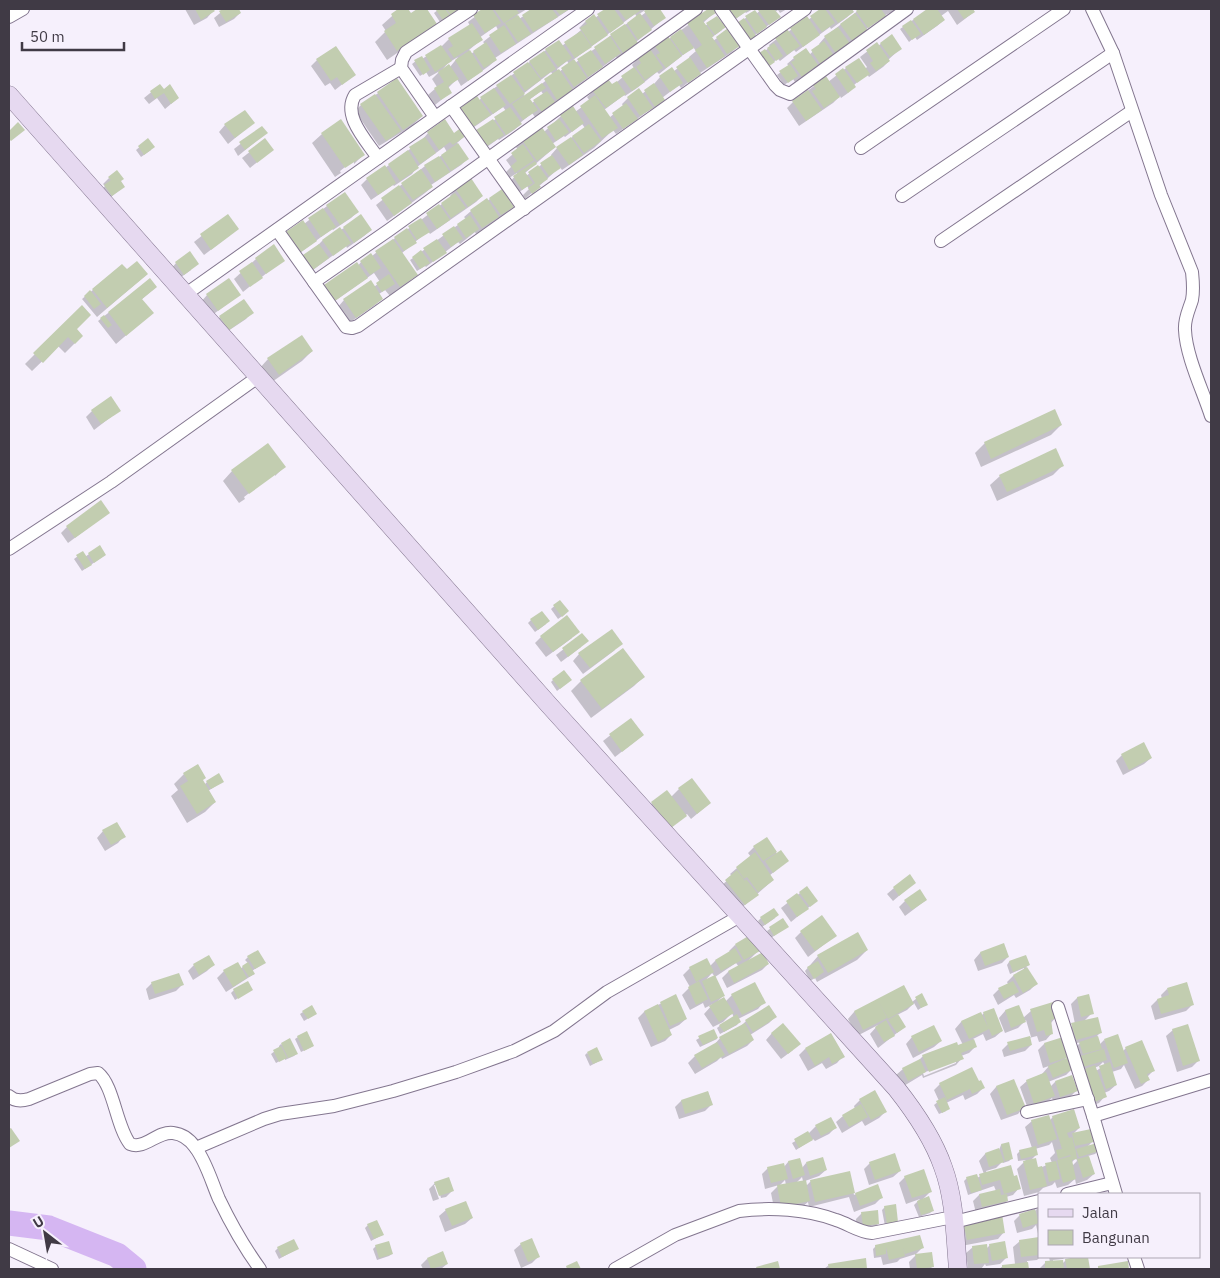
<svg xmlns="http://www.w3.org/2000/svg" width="1220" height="1278" viewBox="0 0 1220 1278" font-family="'IBM Plex Sans',sans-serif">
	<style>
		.shadow { fill: #0003; fill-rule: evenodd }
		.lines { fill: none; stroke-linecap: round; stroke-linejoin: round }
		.river { stroke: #d5b6f2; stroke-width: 25 }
		.building { fill: #c2cdb0 }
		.minor-casing { stroke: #83768f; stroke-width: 14 }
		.secondary-casing { stroke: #83768f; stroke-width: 19 }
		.minor { stroke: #fff; stroke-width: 12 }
		.secondary { stroke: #e6d9f0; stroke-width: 18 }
	</style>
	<rect width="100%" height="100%" fill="#f6f0fc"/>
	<!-- shadow -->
	<g class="shadow">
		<polygon points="185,9 212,9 213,11 207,18 194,25"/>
		<polygon points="225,9 238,9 240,13 234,19 219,27 214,18"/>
		<polygon points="400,9 406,9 410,15 419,9 425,9 435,24 426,33 387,60 375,42 386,31 382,25"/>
		<polygon points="439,9 462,9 457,12 456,10 442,25 434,13"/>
		<path d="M485,9H527L517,15L519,19L534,9H570L495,58L496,60L489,66L461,86L457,79L448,88L451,92L435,105L428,95L437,87L432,79L440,71L429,77L426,72L420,76L412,64L421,57L422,59L441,47L449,39L470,26L468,22ZM496,26L498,30L483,42L485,44L471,54L469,50L481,40L479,38ZM458,57L450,67L442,70L448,63Z"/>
		<path d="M607,9H647L639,14L641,16L650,9H658L664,18L636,42L631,49L617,58L616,57L535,117L532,113L520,123L521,124L514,130L499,140L498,139L480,152L471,138L506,111L503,107L464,134L466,135L457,143L467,159L461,165L431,185L432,187L425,193L387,221L376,205L425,166L447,152L444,147L417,167L412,174L394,186L393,185L371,200L361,185L367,179L385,168L422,140L428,133L445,121L454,134L463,128L481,98L546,50L562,46L581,30L579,28L585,22L595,18ZM635,14L637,17L614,32L604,42L575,63L573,60ZM567,61L569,64L559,72L557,69ZM551,72L553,75L525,97L523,94ZM541,91L543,94L532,103L529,100Z"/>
		<path d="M710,9H712L715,12L703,23L705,26L717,17L722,30L711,38L713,41L728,30L738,46L732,52L700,73L681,88L679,85L662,98L664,100L657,106L648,111L616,134L613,130L594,148L562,170L560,167L525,199L523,195L529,189L527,186L516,195L508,184L517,174V173L509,178L505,173L511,167L506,160L518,150L516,147L523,141L544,132L561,116L572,108L575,112L590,101L587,97L593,91L612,86L634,68L632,65L638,58L655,46L669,39ZM693,47L696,51L689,57L690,59L674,71L660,77L654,84L642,94L628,98L622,104L623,106L609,118L604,110L624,95L625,96L637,88L657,72L659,74ZM582,124L585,128L557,148L551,155L552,157L526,176L525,173L555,147L552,144L564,136L565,137Z"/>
		<polygon points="716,9 753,9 746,13 745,12 727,25"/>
		<polygon points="762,9 787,9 780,13 778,10 775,12 779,17 746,42 741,22 754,11 756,14"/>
		<polygon points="823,9 853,9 851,10 853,12 846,18 831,29 830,27 796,52 794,50 780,61 778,59 773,62 765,51 770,47 769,45 787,31 788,32 807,18 808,20"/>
		<polygon points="860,9 897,9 882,17 814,70 813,68 795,82 793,79 784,85 777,75 789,66 787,64 794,58 809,55 820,45 819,44 825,37"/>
		<polygon points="929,9 967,9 968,10 971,9 974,12 957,25 948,11 941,16 944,20 937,26 917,40 915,37 909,42 900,29"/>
		<polygon points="891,36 900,49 888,60 889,61 883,67 869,77 867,74 854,85 848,93 841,98 840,96 833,103 799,126 787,108 793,102 814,86 828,82 846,68 865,69 867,67 860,57 877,44 878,46"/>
		<polygon points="317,60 354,75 335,90 330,83 325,86 311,66"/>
		<polygon points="397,80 422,116 412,126 379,146 355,111 361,105"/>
		<polygon points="160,85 164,91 178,98 165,109 157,98 149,104 144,98"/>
		<polygon points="253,123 228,144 219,132 225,125"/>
		<polygon points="262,127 266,133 238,156 234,149"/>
		<polygon points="322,134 364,154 354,164 354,160 340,171 341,173 354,164 335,177 312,143"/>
		<polygon points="148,140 151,150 141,157 136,150"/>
		<polygon points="265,140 272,150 250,168 242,158"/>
		<polygon points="109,178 120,181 123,187 105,202 98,193 105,186 103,184"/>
		<polygon points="456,189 482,196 476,202 430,234 428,231 402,253 416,275 406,284 390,296 385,290 379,294 382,298 375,305 349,323 338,307 344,300 371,282 374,287 380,282 374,273 325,308 361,262 372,256 395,238 421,220 451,197 450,196"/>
		<polygon points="490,199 512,207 506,213 476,234 475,232 460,244 458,242 426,267 425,266 417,271 410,260 413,258 466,219 464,217 471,211"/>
		<polygon points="327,206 357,212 351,218 333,230 332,229 290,260 277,241 284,235 304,224"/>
		<polygon points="228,215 238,229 204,255 194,242"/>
		<polygon points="344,228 371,230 364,236 347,248 346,246 303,277 316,247 322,241"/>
		<polygon points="256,259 283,260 243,292 234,279"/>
		<polygon points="176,263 191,270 177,280 170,270"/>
		<polygon points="122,266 126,271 147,274 97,317 82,299"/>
		<polygon points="150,280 156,287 141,300 152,313 116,344 98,321"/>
		<polygon points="229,280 239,295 211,316 201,302 207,295"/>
		<polygon points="82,307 75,329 82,336 65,353 58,346 32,371 25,364"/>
		<polygon points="252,312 246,319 222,335 214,323 220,317"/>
		<polygon points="312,351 302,361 269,384 259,369 268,359"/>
		<polygon points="120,410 94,430 86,417 92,411"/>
		<polygon points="1061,425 1051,435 981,467 975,453 985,443"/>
		<polygon points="1063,465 1053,475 997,501 990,485 1000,476"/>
		<polygon points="284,467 275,476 275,473 244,497 245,499 239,503 223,481 232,471"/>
		<polygon points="108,513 68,543 61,533 67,527"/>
		<polygon points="82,553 85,557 89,554 105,555 82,571 74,559"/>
		<polygon points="560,601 565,614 558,619 551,609"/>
		<polygon points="531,620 546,624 535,632 528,623"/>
		<polygon points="582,635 581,647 561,662 556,655"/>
		<polygon points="541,637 572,638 546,657 535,643"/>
		<polygon points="615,650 583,674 573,661 579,654"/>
		<polygon points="643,677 634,686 591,718 571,691 581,681"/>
		<polygon points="553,680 567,683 557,691 551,682"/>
		<polygon points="631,719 643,735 615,757 603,741"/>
		<polygon points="1122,755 1151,758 1144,764 1123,775 1116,761"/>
		<polygon points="198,766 204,785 207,782 219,784 208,791 215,802 205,812 187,823 171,796 178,790 174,784 184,774"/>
		<polygon points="679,789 710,803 691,819 687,814 664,833 646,809 652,803 671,797"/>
		<polygon points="103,831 124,836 118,843 105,851 97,838"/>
		<polygon points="767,839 777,854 787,861 769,876 773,880 738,911 720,887 732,876 730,874 737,868 751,857 748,853 754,847"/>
		<polygon points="914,883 893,901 887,894 894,888"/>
		<polygon points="800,893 814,903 791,922 781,908"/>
		<polygon points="926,900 905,916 899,907 905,901"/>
		<polygon points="761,918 775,918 762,927 758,921"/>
		<polygon points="782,920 784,929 771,938 767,931"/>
		<polygon points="801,932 835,936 808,957 795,938"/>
		<polygon points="735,945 758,951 748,961 768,964 762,970 727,988 722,978 728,972 739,967 736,963 715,977 712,973 704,982 723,996 718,1001 725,1002 732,995 764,1002 758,1009 738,1019 739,1022 737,1025 720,1034 717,1028 722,1024 734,1018 732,1013 723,1022 713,1027 704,1014 713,1004 705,1008 703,1003 690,1010 682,995 690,987 683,975 690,968 710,966 715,961 730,952 729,951"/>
		<polygon points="1003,945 1008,957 1002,963 978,971 974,960 980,953"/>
		<polygon points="867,950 857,960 817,982 815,978 810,981 805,971 818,956"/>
		<polygon points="1025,956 1029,965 1026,967 1036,984 1030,990 1016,998 1014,995 998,1005 993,995 999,989 1008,984 1007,982 1013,976 1024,970 1024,968 1010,974 1007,965 1009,962"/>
		<polygon points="248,957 261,965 252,971 254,974 251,976 226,992 217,978 224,971 237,963 240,969 248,963 245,960"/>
		<polygon points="194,965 213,965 207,971 193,980 188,971"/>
		<polygon points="152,983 182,985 176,991 149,1000 146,989"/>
		<polygon points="903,987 912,1002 921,995 927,1004 918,1010 914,1003 907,1010 897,1015 902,1029 878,1048 870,1034 878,1025 857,1036 848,1019 854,1012"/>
		<polygon points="1167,989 1192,1005 1186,1011 1155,1020 1151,1006 1157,1000 1162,999 1161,995"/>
		<polygon points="234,990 251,990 235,1000 231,993"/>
		<polygon points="676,996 686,1019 679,1025 669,1030 671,1035 665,1041 651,1047 638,1018 644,1012"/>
		<path d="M1088,996L1092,1013L1084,1021L1101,1032L1097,1036L1099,1045L1104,1040L1123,1051L1126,1048L1153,1071L1147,1077L1148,1080L1142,1086L1135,1089L1124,1065L1121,1069L1112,1072L1116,1085L1109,1091L1104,1093L1105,1096L1099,1103L1088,1107L1074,1049L1081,1042L1069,1045L1066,1031L1075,1024L1071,1004L1077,998ZM1103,1062L1105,1065L1096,1071L1094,1068L1099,1066Z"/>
		<polygon points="1018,1006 1023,1018 1031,1011 1056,1017 1051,1023 1052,1033 1046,1040 1039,1042 1037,1036 1029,1038 1031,1045 1025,1051 1004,1057 1002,1050 1008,1044 1031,1037 1026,1020 1018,1028 1005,1033 999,1018 1005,1011"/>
		<polygon points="303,1012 312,1016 304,1021 300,1014"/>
		<path d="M980,1013L981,1016L984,1013L1002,1031L995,1037L986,1041L983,1034L973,1039L975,1047L969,1053L961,1056L962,1058L956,1065L923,1078L922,1075L902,1087L896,1075L903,1069L917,1062L923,1056L963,1045L955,1029L961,1022ZM956,1060V1063L924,1076L923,1073Z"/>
		<polygon points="775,1017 769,1023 750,1035 753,1040 747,1046 722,1059 721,1057 717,1061 695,1074 688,1063 695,1056 714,1045 720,1038 740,1027 746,1021"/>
		<polygon points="713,1030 717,1039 700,1047 696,1040"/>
		<polygon points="1173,1030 1198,1061 1192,1067 1177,1072 1166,1036"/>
		<polygon points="772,1033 793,1050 781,1059 766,1040"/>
		<polygon points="298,1037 313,1046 301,1052 295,1039"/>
		<polygon points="912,1037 941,1041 934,1047 913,1058 906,1044"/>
		<polygon points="1062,1039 1067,1057 1062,1062 1072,1069 1066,1075 1048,1082 1050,1087 1055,1082 1072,1077 1076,1091 1070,1097 1054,1103 1052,1098 1047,1102 1028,1109 1020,1087 1027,1081 1042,1074 1049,1066 1043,1068 1038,1050 1044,1044"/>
		<polygon points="281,1044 297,1053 294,1056 285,1060 285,1058 276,1063 271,1054 279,1048 279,1046"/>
		<polygon points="805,1049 843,1056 837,1063 826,1069 822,1063 808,1071 799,1055"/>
		<polygon points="587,1053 601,1060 590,1066 585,1055"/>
		<polygon points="1013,1080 1024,1107 1018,1114 1001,1120 990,1094 996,1087"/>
		<polygon points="978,1083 983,1088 977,1094 965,1100 963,1095 946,1103 946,1111 939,1114 934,1105 939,1101 934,1090 940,1084"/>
		<polygon points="708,1092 712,1104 705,1111 679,1119 675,1107 681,1101"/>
		<polygon points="860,1100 886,1111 879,1118 865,1126 862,1121 842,1133 836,1122 843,1116 855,1109 854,1106"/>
		<path d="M1053,1117L1079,1128L1073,1134L1092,1142L1087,1147L1098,1151L1095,1154L1088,1156L1094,1174L1087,1180L1076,1184L1075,1179L1068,1185L1057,1188L1055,1182L1052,1185L1043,1188L1039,1192L1024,1196L1017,1169L1026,1160L1018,1161L1017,1154L1020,1151L1032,1148L1025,1127L1032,1121L1050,1120ZM1052,1142L1055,1153L1050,1158L1052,1163L1037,1169L1031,1160L1036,1155L1035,1149L1049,1145ZM1076,1158L1077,1161L1072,1166L1071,1163Z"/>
		<polygon points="816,1126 835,1128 829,1134 815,1141 813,1139 796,1150 792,1143 808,1134"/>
		<polygon points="1008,1144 1012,1158 1009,1161 1003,1163 1002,1162 996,1168 986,1171 987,1173 1013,1177 1019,1188 1013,1195 1006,1197 1007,1201 1000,1207 976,1213 973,1201 979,1195 996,1191 994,1186 968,1195 964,1181 967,1178 977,1178 984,1174 979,1161 985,1154 999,1150 1001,1145"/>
		<path d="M800,1159L802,1168L806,1163L826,1170L819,1176L805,1181L806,1186L811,1181L849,1172L854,1195L856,1194L881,1198L875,1204L854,1212L849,1197L809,1207L808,1202L802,1207L775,1213L771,1193L779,1185L765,1189L762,1174L768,1168L784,1167L788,1162ZM802,1177L803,1181L796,1183ZM785,1180L786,1185L779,1186Z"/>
		<polygon points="870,1163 900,1171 893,1177 869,1185 864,1169"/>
		<polygon points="905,1177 931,1191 922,1200 933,1210 930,1213 919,1217 914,1205 920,1199 906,1204 899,1183"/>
		<polygon points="435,1183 453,1190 446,1197 441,1198 437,1185 434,1185 439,1199 433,1201 429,1189"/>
		<polygon points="885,1207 897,1222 885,1226 882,1210"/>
		<polygon points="1039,1207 1039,1257 1040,1257 1037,1260 1027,1261 1027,1269 999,1269 1003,1266 1015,1264 1013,1247 1020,1241 1039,1238 1036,1225 1032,1229 1017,1233 1014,1221 1020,1215 1035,1211"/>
		<polygon points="446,1210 472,1218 465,1224 445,1232 439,1216"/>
		<polygon points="862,1213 878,1224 872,1230 857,1232 856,1219"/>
		<polygon points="964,1223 1004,1232 998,1239 961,1246"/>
		<polygon points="368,1225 382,1235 371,1241 365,1228"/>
		<polygon points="521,1244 538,1257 532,1263 521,1268 514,1250"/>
		<polygon points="990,1245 1006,1258 1000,1264 986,1266 985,1264 981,1269 968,1269 966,1253 973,1247 986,1249"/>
		<polygon points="376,1246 392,1254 389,1256 377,1260 373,1249"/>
		<polygon points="876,1246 922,1248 916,1254 900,1259 897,1262 883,1265 881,1257 874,1258 873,1249"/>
		<polygon points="278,1248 297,1249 279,1259 275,1251"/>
		<polygon points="931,1253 933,1266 930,1269 910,1269 909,1262 915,1256"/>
		<polygon points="1049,1257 1065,1257 1063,1259 1053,1260 1053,1262 1062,1264 1066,1260 1087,1257 1089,1269 1039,1269 1046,1262 1050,1262"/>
		<polygon points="427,1259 447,1264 441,1269 423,1269 421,1265"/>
		<polygon points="865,1260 866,1269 824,1269 829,1265"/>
	</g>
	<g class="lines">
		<!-- river -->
		<polyline class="river" points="9,1223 49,1228 117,1255 134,1269"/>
	</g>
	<!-- building -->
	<g class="building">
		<polygon points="195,9 213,9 215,11 201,20"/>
		<polygon points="223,9 239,9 241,13 226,22 219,11"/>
		<polygon points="398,9 408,9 411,13 417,9 427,9 437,24 397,51 384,31 396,23 391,14"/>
		<polygon points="437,9 445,9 452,18 445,23 436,10"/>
		<polygon points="446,9 457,9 458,10 451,15"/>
		<polygon points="482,9 492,9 501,23 485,33 473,15"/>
		<polygon points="494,9 516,9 519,13 504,23"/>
		<polygon points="531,9 552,9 558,17 533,32 522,15"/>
		<polygon points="555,9 567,9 568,10 560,15"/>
		<polygon points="605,9 614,9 624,23 610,33 597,14"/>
		<polygon points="618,9 639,9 640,11 626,20"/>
		<polygon points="647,9 660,9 666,18 654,26 644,11"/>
		<polygon points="708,9 714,9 716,13 703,21 714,36 712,37 725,56 707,68 695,50 702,45 687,23"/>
		<polygon points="726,9 750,9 734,20"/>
		<polygon points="759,9 774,9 781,17 769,25 758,10"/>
		<polygon points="820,9 825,9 835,23 822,32 810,16"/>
		<polygon points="828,9 852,9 854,12 838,23"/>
		<polygon points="858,9 881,9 886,16 868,28 856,11"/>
		<polygon points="927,9 937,9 945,20 924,35 913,19"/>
		<polygon points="957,9 973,9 975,12 964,19"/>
		<polygon points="755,10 767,27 757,34 745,16"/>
		<polygon points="640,13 652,30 638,40 627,23"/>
		<polygon points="855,13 868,31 853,42 840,24"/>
		<polygon points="594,14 608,35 592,46 580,28 587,24 585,21"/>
		<polygon points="518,15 531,34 518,42 505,23"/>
		<polygon points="717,16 726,27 715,35 706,23"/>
		<polygon points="807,16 820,35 803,47 790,28"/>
		<polygon points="744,18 756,36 749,41 737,23"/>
		<polygon points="911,20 921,34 912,40 902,26"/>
		<polygon points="472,23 483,40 454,58 448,49 453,46 448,38"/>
		<polygon points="625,24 638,43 623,53 610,34"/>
		<polygon points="504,25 516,44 501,53 489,35"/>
		<polygon points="838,27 851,45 837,55 824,36"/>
		<polygon points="728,28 740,46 727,54 716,37"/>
		<polygon points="681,29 694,48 683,55 670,37"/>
		<polygon points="787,29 800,46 787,55 775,38"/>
		<polygon points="581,31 592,47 575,58 564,42"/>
		<polygon points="892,34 902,49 890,57 880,43"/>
		<polygon points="610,36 621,53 605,64 594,47"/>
		<polygon points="668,36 682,56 666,68 656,55 660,53 654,45"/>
		<polygon points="559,40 572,58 558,67 545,49"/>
		<polygon points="824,41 834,56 821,65 811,50"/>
		<polygon points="486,42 497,60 484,68 473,51"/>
		<polygon points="877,42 890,61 876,71 870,63 873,61 866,50"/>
		<polygon points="774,43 783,56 776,61 767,48"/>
		<polygon points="441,45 452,61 435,72 425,55"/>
		<polygon points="336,46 356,75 342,85 337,77 331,81 316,59"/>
		<polygon points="806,48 818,65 802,77 791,62 795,60 793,57"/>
		<polygon points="650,49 663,68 645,80 636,67 641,63 637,57"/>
		<polygon points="765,49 775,62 768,67 759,53"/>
		<polygon points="470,50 483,71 468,81 455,60"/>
		<polygon points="591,50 603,67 588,77 577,59"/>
		<polygon points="544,51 556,69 541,78 529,61"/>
		<polygon points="422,56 430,70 423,75 414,60"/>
		<polygon points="690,57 701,74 688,83 676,67"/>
		<polygon points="859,58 870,74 857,83 845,67"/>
		<polygon points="574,59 587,78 574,87 561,68"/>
		<polygon points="528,62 541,80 525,91 513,72"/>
		<polygon points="449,64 459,79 448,86 452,93 441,100 434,88 444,82 438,72"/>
		<polygon points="790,64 798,76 788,83 779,71"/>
		<polygon points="634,67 645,82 632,91 621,76"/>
		<polygon points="672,67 683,83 670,92 659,76"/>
		<polygon points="843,68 856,87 848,93 835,74"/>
		<polygon points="559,69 573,90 557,100 544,79"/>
		<polygon points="511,75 525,94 510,104 496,85"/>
		<polygon points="826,76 840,97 824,108 812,91 816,89 813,85"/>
		<polygon points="397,78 423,116 403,130 377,92"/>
		<polygon points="608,79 612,84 617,81 626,94 606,108 592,90"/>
		<polygon points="542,83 546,88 530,99 538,110 523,120 512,104"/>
		<polygon points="654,83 665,100 655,107 644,90"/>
		<polygon points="160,84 164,89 170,84 179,98 171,104 164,93 155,99 150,91"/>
		<polygon points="494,88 506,105 493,114 480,97"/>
		<polygon points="639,88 653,108 640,116 627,97"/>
		<polygon points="808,90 822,110 806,121 792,101"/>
		<polygon points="547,91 555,102 542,112 533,100"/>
		<polygon points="375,94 401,131 386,141 360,104"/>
		<polygon points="595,95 618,128 602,138 580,106"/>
		<polygon points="477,96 491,115 473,127 460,108"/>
		<polygon points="626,103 638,119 623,129 612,113"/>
		<polygon points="573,106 584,123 572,132 560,115"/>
		<polygon points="510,107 522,124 506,135 494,117"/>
		<polygon points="245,110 255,123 235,138 224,124"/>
		<polygon points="341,119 365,155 345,168 321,133"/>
		<polygon points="445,119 454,133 462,127 467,135 453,145 450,142 439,150 427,132"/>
		<polygon points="493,119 504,135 487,146 476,130"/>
		<polygon points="559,119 569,132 556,141 547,127"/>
		<polygon points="18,122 25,130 11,141 9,139 9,131"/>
		<polygon points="589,124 601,141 584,153 572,136"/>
		<polygon points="262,126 268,133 245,150 239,142"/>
		<polygon points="541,126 556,147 537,161 522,140"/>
		<polygon points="425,137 436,153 420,164 409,147"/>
		<polygon points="571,137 583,155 569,165 556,147"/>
		<polygon points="148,138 155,147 144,155 138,146"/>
		<polygon points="265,138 274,150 257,163 248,151"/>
		<polygon points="458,143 469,159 451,171 441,155"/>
		<polygon points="523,144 534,160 515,173 511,166 517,161 511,153"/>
		<polygon points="408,150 419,168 400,181 388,164"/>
		<polygon points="552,155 561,168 549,176 540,163"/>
		<polygon points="439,156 450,172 435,182 424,165"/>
		<polygon points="535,161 537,164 525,172 533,183 522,190 513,176"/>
		<polygon points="385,165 396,183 378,195 366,178"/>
		<polygon points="538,165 548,179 539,185 541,187 532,194 528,188 535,183 528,172"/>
		<polygon points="421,169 433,187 413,200 401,183"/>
		<polygon points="117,170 124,179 121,181 125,187 112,196 104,185 111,180 108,177"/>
		<polygon points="471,178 483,196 468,207 455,188"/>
		<polygon points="399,185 412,203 394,216 381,198"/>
		<polygon points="502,189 514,207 501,215 489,198"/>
		<polygon points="345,192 359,212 340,225 326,205"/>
		<polygon points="455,193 466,208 451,218 441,203"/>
		<polygon points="487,198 499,217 482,228 470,210"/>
		<polygon points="439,204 450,220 437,229 426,213"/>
		<polygon points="323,208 336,227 321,237 308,218"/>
		<polygon points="228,214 239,229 211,250 200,234"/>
		<polygon points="361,214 372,230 354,243 343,227"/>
		<polygon points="470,215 479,229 466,238 457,224"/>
		<polygon points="421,218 430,232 417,240 408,226"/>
		<polygon points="303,220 317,241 297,255 283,234"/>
		<polygon points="454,226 463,239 451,247 442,234"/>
		<polygon points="340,227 351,243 333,256 322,240"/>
		<polygon points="407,228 417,243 404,251 394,237"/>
		<polygon points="393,239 418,275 400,287 375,251"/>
		<polygon points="437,239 447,253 433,262 423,248"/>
		<polygon points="274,244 285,261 266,274 255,258"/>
		<polygon points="319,244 329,258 310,272 300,257"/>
		<polygon points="421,250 430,263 420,269 412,257"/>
		<polygon points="190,251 199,264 184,275 175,262"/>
		<polygon points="371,253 381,268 370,275 360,261"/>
		<polygon points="137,261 148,274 107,308 92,289 122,264 127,269"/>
		<polygon points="252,262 263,278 250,287 239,271"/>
		<polygon points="357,262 368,278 332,303 321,287"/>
		<polygon points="389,274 395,284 382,292 376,283"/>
		<polygon points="150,278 157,287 142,299 154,313 126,336 108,312"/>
		<polygon points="229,278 241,295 218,311 206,294"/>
		<polygon points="371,280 383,299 356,318 343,299"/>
		<polygon points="90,290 101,304 94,309 84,296"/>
		<polygon points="244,299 254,313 229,330 219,316"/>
		<polygon points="82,305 91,315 77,329 83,336 75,344 68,337 43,363 33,353"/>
		<polygon points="104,315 112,325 108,328 100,318"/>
		<polygon points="302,335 313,351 279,375 267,358"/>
		<polygon points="111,396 121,411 101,424 91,410"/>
		<polygon points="1055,409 1062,425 991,459 984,442"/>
		<polygon points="268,443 286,467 249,494 231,470"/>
		<polygon points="1056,448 1064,466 1007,492 999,475"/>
		<polygon points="101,500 110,513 75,538 66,526"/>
		<polygon points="100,545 106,555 94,563 88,553"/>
		<polygon points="83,551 92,565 85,569 76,555"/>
		<polygon points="560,600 569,611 562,617 553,605"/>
		<polygon points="542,611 550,621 538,630 530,619"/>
		<polygon points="567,615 580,632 553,652 540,636"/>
		<polygon points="612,629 623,644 590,668 578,653"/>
		<polygon points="582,633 589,641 568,657 562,648"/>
		<polygon points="623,648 645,677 602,709 580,680"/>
		<polygon points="564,670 572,680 560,689 552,679"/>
		<polygon points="631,718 644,735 622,752 609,734"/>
		<polygon points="1144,742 1152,758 1129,770 1121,754"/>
		<polygon points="198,764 206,778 203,780 216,802 197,814 180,786 188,781 183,773"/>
		<polygon points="219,773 224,782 211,789 206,781"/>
		<polygon points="692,778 711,803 697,814 678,788"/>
		<polygon points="667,790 687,816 671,828 651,802"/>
		<polygon points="117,822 126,837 111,845 102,830"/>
		<polygon points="767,837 777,852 763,861 753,846"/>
		<polygon points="781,850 789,861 773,873 765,861"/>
		<polygon points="755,852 774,880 758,892 747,877 744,879 736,867"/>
		<polygon points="737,870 745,881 746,879 759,895 745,905 725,880"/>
		<polygon points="910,874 916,883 899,896 893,887"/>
		<polygon points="807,886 818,901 810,907 799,892"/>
		<polygon points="920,889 927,900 912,910 904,900"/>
		<polygon points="797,893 809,909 797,917 786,901"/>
		<polygon points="774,908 779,915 765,925 760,917"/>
		<polygon points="822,915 837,936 815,951 800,931"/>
		<polygon points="783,918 789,927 774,936 769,927"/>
		<polygon points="858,932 868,950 828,973 817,955"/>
		<polygon points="750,935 760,951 744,960 735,944"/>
		<polygon points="1004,943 1009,957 985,966 980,952"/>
		<polygon points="735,948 742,960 721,971 715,960"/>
		<polygon points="258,950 266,963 255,969 247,956"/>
		<polygon points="763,952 769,964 734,983 728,971"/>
		<polygon points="209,955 215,965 199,975 193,964"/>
		<polygon points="1026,955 1030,965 1013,972 1009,961"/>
		<polygon points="707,958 714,972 696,982 689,967"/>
		<polygon points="818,961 824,972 814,979 807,967"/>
		<polygon points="238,962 247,978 233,987 223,970"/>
		<polygon points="248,962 255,974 249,977 242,966"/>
		<polygon points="1027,967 1038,984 1023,993 1013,975"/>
		<polygon points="179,973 184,985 155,994 151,982"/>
		<polygon points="715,975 725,996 711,1002 702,981"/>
		<polygon points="248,981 253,990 238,999 233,989"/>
		<polygon points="699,981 708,999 696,1005 688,987"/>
		<polygon points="1013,981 1019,992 1004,999 998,988"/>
		<polygon points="755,982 766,1003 742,1015 731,994"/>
		<polygon points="1187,982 1194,1005 1161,1014 1157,999 1169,995 1167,988"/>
		<polygon points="904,985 914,1004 888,1019 879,1002 887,1018 863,1030 854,1011"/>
		<polygon points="922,993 928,1005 921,1008 915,997"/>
		<polygon points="676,994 687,1019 670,1026 660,1002"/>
		<polygon points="1089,994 1094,1014 1081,1017 1077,997"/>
		<polygon points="724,997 734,1013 719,1022 709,1006"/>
		<polygon points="1053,1002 1058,1018 1051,1020 1053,1034 1046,1036 1044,1030 1037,1032 1030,1009"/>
		<polygon points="658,1004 672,1035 658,1042 644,1011"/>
		<polygon points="312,1005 317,1014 308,1019 302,1011"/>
		<polygon points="769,1005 777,1017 753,1032 745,1020"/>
		<polygon points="1019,1005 1026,1022 1011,1028 1005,1010"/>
		<polygon points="994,1008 1003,1031 992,1036 989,1029 969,1039 961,1021 981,1012 988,1027 983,1012"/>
		<polygon points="737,1014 741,1022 724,1032 719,1025"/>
		<polygon points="898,1014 906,1027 897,1033 888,1020"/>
		<polygon points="1098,1017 1102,1033 1076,1040 1071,1023"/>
		<polygon points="886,1020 895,1036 884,1042 875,1027"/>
		<polygon points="745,1023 754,1040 729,1054 719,1037"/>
		<polygon points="783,1023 801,1044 788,1054 771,1033"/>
		<polygon points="1188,1024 1200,1061 1183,1066 1172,1029"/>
		<polygon points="934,1025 942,1041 919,1052 911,1036"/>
		<polygon points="714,1029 718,1038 703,1045 698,1036"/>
		<polygon points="307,1031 314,1046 304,1051 297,1036"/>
		<polygon points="831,1033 845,1057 832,1064 829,1057 815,1066 805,1048"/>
		<polygon points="1118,1034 1128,1063 1114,1068 1104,1039"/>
		<polygon points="1030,1036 1032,1045 1010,1051 1007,1042"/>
		<polygon points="1098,1036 1102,1049 1083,1054 1079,1042"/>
		<polygon points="1063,1037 1069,1057 1050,1063 1044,1043"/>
		<polygon points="290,1038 298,1054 288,1058 281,1043"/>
		<polygon points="974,1039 977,1047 961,1053 964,1059 929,1072 922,1055 957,1042 958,1045"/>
		<polygon points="1142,1040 1155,1071 1147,1074 1150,1080 1141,1084 1125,1047"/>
		<polygon points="717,1042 725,1055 702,1068 694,1055"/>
		<polygon points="281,1046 287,1058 279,1062 273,1050"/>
		<polygon points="597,1047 603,1060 593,1064 587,1052"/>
		<polygon points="1104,1049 1107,1060 1083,1067 1080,1056"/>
		<polygon points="1069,1057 1074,1069 1053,1078 1048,1066"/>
		<polygon points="920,1059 926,1072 908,1081 902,1068"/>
		<polygon points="1110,1062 1117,1085 1106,1089 1099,1066"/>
		<polygon points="1095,1065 1107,1097 1094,1102 1082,1070"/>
		<polygon points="972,1067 979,1081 981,1080 985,1088 972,1094 970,1089 947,1100 939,1083"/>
		<polygon points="1046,1072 1055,1096 1034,1104 1026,1080"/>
		<polygon points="1072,1075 1078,1091 1060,1097 1055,1081"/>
		<polygon points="1014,1079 1026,1108 1007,1115 996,1086"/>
		<polygon points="875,1090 887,1112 871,1120 859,1099"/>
		<polygon points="708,1091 713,1105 685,1114 681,1100"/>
		<polygon points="945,1097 950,1109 942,1113 936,1101"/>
		<polygon points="861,1104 868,1117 849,1127 842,1115"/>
		<polygon points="1074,1109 1080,1128 1067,1133 1069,1138 1072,1137 1076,1152 1077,1159 1072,1160 1076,1179 1063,1183 1057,1160 1071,1156 1070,1155 1058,1159 1056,1150 1062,1149 1052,1116"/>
		<polygon points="1049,1115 1057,1139 1038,1145 1031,1120"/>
		<polygon points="831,1117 837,1128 821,1136 815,1125"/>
		<polygon points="11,1128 20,1141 9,1148 9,1129"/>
		<polygon points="1091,1129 1094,1142 1075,1146 1072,1133"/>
		<polygon points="808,1131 813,1140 799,1148 794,1139"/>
		<polygon points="1009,1142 1013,1159 1005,1161 1001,1144"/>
		<polygon points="1097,1143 1099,1151 1079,1157 1076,1149"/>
		<polygon points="1036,1146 1038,1155 1021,1159 1019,1150"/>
		<polygon points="999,1148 1004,1162 989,1167 985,1153"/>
		<polygon points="895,1153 901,1171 875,1180 869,1162"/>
		<polygon points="1089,1156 1095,1174 1083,1178 1077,1159"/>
		<polygon points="823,1157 827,1170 810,1176 806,1162"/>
		<polygon points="800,1158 805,1175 793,1179 788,1161"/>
		<polygon points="1036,1158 1038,1167 1042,1166 1047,1186 1030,1190 1023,1161"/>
		<polygon points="1056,1161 1060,1179 1049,1182 1045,1163"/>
		<polygon points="784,1163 788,1179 771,1183 767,1167"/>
		<polygon points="1011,1165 1014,1176 1017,1175 1021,1189 1004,1194 1000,1180 982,1185 979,1174"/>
		<polygon points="924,1169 932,1192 912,1198 904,1176"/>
		<polygon points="850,1171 855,1193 878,1184 883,1198 860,1206 855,1193 815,1202 810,1180"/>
		<polygon points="977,1174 982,1190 971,1193 966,1177"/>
		<polygon points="449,1177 454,1191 439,1196 434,1182"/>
		<polygon points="806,1180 810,1201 781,1207 777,1185"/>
		<polygon points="1000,1189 1001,1195 1007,1194 1008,1201 982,1207 979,1194"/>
		<polygon points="929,1196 934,1211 921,1215 917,1201"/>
		<polygon points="466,1201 473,1218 452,1226 445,1209"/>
		<polygon points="896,1204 898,1222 887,1224 884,1206"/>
		<polygon points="1035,1209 1039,1223 1023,1228 1019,1214"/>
		<polygon points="878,1210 879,1224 863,1226 861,1212"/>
		<polygon points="1002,1214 1005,1233 967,1240 963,1222"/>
		<polygon points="377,1220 384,1235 374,1239 367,1224"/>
		<polygon points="920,1235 924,1248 905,1254 903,1248 905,1256 889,1260 886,1247 886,1254 876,1256 875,1245"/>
		<polygon points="1039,1237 1039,1255 1021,1257 1019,1240"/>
		<polygon points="532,1238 540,1257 528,1262 520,1243"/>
		<polygon points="294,1239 299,1249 282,1257 277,1247"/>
		<polygon points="389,1241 393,1254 379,1258 375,1245"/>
		<polygon points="1005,1241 1008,1258 992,1261 989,1244"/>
		<polygon points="987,1244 989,1263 974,1264 972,1246"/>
		<polygon points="443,1251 448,1264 431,1269 427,1258"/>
		<polygon points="932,1252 934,1267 917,1269 915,1254"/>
		<polygon points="1076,1257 1088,1257 1090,1269 1067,1269 1065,1259"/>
		<polygon points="866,1258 867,1269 829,1269 828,1264"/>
		<polygon points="1063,1260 1064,1269 1045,1269 1045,1261"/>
		<polygon points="577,1261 581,1269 567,1269 566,1266"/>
		<polygon points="778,1261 780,1269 757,1269 756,1267"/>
		<polygon points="1128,1261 1129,1269 1098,1269 1098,1266"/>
		<polygon points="1028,1262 1029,1269 1002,1269 1002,1265"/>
	</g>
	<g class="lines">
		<defs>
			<g id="minor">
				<polyline points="721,9 775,85 780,90 790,94 907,9"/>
				<path d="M1092,9L1113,53L1161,195L1192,272C1193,282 1194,290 1192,300C1189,310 1184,319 1185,330C1186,356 1203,391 1211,416"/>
				<polyline points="9,17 23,9"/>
				<polyline points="451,106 524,209"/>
				<polyline points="435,117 401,68 402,60 406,52 471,9"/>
				<polyline points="861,148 1064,9"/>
				<path d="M378,158C366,140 342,116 355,95L401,68"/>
				<polyline points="902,196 1113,53"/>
				<polyline points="277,230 346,327 352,328 358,326 805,9"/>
				<polyline points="941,241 1132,111"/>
				<polyline points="314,282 389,230 696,9"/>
				<polyline points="186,294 588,9"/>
				<polyline points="9,549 111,482 258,377"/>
				<polyline points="1058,1007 1093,1116 1116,1194"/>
				<path d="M9,1096C15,1102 22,1101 29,1099L90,1074L98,1073C114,1086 116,1126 130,1144C145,1150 157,1131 173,1133C182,1134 190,1140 195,1147C206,1161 212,1183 219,1199C231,1224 244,1247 260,1269"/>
				<polyline points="1027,1112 1088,1099"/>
				<polyline points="1093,1116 1211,1080"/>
				<polyline points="196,1148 264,1119 280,1114 334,1106 393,1091 456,1072 514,1051 554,1031 607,992 740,916"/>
				<polyline points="1067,1194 1112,1183"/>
				<polyline points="954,1222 1039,1201"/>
				<polyline points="9,1249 52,1269"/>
				<polyline points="1134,1257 1138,1269"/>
				<path d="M615,1269L675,1235L739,1211C770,1207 807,1209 836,1220C849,1224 858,1232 872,1233L953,1217"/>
			</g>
			<path id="secondary" d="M9,95L549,705L896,1088C915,1112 933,1138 943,1167C955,1199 955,1236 958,1269"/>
		</defs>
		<!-- minor casing -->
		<use href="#minor" class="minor-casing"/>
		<!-- secondary casing -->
		<use href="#secondary" class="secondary-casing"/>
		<!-- minor -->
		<use href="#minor" class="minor"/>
		<!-- secondary -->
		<use href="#secondary" class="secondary"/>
	</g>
	<!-- border -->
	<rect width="1220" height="1278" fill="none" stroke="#403a45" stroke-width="20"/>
	<!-- legend -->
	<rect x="1038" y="1193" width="162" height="65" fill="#f6f0fc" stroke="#ada7b3"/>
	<rect x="1048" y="1209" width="25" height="8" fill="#e6d9f0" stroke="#ada7b3"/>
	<text x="1082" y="1218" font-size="15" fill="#403a45">Jalan</text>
	<rect x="1048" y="1230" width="25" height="15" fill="#c2cdb0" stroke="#ada7b3"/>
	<text x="1082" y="1243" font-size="15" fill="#403a45">Bangunan</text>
	<!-- north arrow -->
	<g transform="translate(45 1233) rotate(329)" stroke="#f6f0fc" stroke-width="4" paint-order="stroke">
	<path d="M0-4L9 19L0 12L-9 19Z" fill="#403a45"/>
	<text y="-8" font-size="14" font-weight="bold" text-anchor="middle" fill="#403a45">U</text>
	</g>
	<!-- scale -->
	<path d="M22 42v8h102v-8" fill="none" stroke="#403a45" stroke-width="2.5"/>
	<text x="30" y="42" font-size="15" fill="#403a45" stroke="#f6f0fc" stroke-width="4" paint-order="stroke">50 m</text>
</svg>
